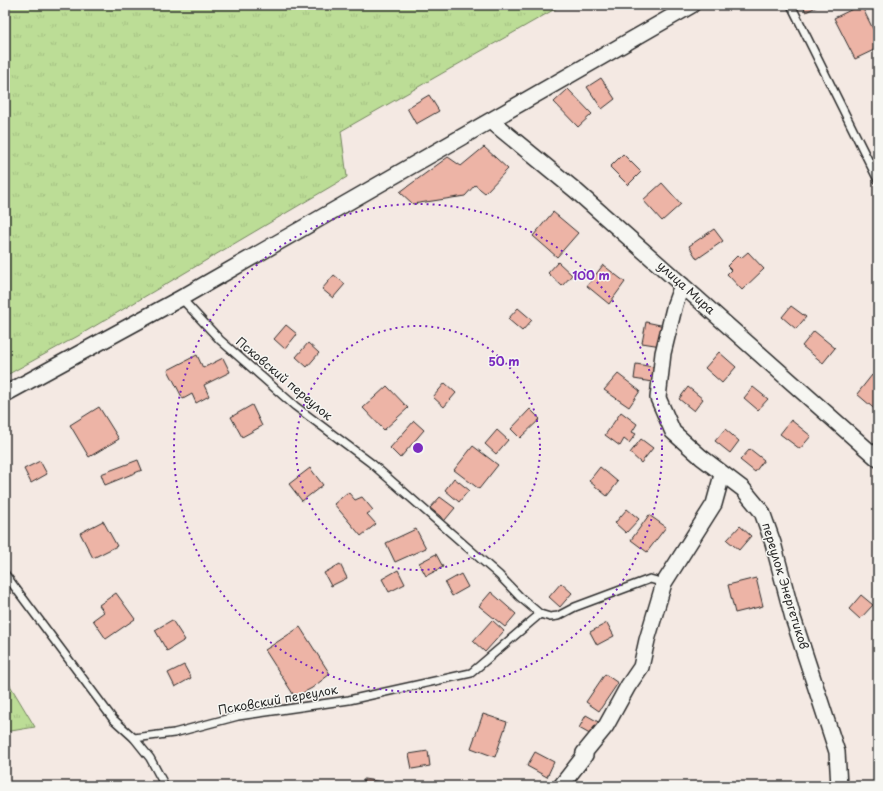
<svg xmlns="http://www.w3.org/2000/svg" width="883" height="791" viewBox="0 0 883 791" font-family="'Playpen Sans',sans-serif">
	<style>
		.grass { fill: url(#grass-tufts); stroke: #748460 }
		.building { fill: #edb4a6; stroke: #2b2b2b }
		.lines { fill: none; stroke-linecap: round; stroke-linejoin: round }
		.service-casing { stroke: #2b2b2b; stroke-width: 10 }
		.minor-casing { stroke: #2b2b2b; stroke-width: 18 }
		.service { stroke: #f6f6f2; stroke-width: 7 }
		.minor { stroke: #f6f6f2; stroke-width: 15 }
		.ring { fill: none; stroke: #7b2cbf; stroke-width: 2; stroke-dasharray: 2 4 }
		.labels { text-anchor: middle; stroke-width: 3; stroke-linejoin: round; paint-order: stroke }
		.street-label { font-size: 12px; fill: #2b2b2b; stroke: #f6f6f2 }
		.centre { fill: #7b2cbf; stroke: #f6f6f2; stroke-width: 2 }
		.ring-label { font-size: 12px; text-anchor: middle; font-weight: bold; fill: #7b2cbf; stroke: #f6f6f2; stroke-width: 3; stroke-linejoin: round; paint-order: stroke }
	</style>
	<defs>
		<pattern id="grass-tufts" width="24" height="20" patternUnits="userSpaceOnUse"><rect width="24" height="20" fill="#bcdd96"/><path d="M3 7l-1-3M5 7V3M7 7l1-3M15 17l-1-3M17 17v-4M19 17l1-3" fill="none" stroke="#a2be81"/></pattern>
	</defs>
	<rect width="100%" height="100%" fill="#f4e9e3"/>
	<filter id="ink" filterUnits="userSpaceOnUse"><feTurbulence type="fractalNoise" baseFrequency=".025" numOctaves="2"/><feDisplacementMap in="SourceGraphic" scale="8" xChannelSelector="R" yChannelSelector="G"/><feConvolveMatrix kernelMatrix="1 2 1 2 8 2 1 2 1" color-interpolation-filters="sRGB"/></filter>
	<g filter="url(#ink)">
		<!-- grass -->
		<g class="grass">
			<polygon points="5,5 562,5 341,131 347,177 78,336 5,376"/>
			<polygon points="5,677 35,727 5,732"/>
		</g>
		<!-- building -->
		<g class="building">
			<polygon points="802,5 820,5 806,12"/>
			<polygon points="861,5 878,39 878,48 855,59 834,18"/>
			<polygon points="601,78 615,99 602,109 587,87"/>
			<polygon points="568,89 592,114 578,127 554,102"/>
			<polygon points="429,95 439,111 416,124 407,108"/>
			<polygon points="484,147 508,169 485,193 475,185 465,196 413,204 400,192 448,157 461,166"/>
			<polygon points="623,154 641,172 628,185 610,167"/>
			<polygon points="662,183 681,204 662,221 643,200"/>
			<polygon points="553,212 578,233 557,257 533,236"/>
			<polygon points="714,229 723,241 697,259 689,246"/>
			<polygon points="748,252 764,269 742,290 727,274 731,270 727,266 738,255 741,258"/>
			<polygon points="558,262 572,275 562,286 548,273"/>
			<polygon points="603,265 625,282 609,304 587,286"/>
			<polygon points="334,275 345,284 333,298 322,289"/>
			<polygon points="791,306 806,317 796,329 782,317"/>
			<polygon points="518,308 532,320 522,331 508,319"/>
			<polygon points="646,322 665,326 661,346 642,343"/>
			<polygon points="286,325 297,334 285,349 274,339"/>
			<polygon points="814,331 835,348 823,363 802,346"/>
			<polygon points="308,343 319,353 307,367 296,357"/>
			<polygon points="719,352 736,367 722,383 705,368"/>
			<polygon points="197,355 203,368 223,358 230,372 204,385 209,396 196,403 192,394 183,399 168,370"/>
			<polygon points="636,364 654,367 652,382 634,379"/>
			<polygon points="618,374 640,391 629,407 604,390"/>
			<polygon points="872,375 878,380 878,412 857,394"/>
			<polygon points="445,383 456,393 444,407 433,397"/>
			<polygon points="387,386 408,408 384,430 363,408"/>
			<polygon points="688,387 703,399 694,411 679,399"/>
			<polygon points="753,387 768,399 758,410 744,398"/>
			<polygon points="252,405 262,426 242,437 231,417"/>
			<polygon points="99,407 119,439 89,457 70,425"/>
			<polygon points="530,409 540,419 520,438 511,429"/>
			<polygon points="621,412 637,424 632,432 636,434 629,443 624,439 620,446 605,435"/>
			<polygon points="791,420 811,436 800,449 780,434"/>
			<polygon points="414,421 424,430 400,458 390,448"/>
			<polygon points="725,429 739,441 730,453 715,441"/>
			<polygon points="497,430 508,440 496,454 485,444"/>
			<polygon points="641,439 653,448 641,463 630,453"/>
			<polygon points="473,446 498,465 479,489 454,470"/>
			<polygon points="750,449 764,460 755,472 740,460"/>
			<polygon points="138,460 142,470 105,485 101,474"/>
			<polygon points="40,461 47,474 31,483 24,469"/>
			<polygon points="600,467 618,482 607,496 589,481"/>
			<polygon points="310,468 323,485 302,501 289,484"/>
			<polygon points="454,478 469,490 459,502 445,490"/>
			<polygon points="348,492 355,500 362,497 373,510 367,514 376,524 361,536 334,504"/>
			<polygon points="440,497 455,508 445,520 430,508"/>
			<polygon points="627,509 639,519 626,533 615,523"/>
			<polygon points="649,515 666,527 647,552 631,540"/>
			<polygon points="103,521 117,546 93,558 80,533"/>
			<polygon points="740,526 751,536 739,550 727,540"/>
			<polygon points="416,529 426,548 395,562 386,543"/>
			<polygon points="436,554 443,567 426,576 419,563"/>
			<polygon points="340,564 347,578 331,586 324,573"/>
			<polygon points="398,570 405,584 389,592 382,579"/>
			<polygon points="461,574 468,587 452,596 445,583"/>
			<polygon points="756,578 763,606 735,613 728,585"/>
			<polygon points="561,583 572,593 560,607 549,597"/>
			<polygon points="491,592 516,614 505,627 479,606"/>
			<polygon points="116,593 135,619 106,639 93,620 104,612 99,605"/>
			<polygon points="861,595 873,605 860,619 849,609"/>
			<polygon points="172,620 185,640 167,651 155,630"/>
			<polygon points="492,620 504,631 485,652 473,641"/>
			<polygon points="607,623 614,636 597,645 590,632"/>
			<polygon points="300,627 330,674 312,688 295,697 265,650"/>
			<polygon points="184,665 191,678 175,687 168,673"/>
			<polygon points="605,674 618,683 599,711 586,702"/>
			<polygon points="483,714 507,722 495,757 471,748"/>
			<polygon points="586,715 602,724 595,737 579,728"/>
			<polygon points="428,751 430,766 412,769 409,754"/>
			<polygon points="535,752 554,762 547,777 527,766"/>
			<polygon points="364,779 383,782 382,786 363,786"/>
		</g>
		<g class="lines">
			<defs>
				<g id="service">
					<polyline points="791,5 878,180"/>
					<polyline points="181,298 220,340 295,406 371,463 499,575 520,597 540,614 550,617 558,616 575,607 650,579 664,583"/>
					<polyline points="5,574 113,719 134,738 174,733 238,716 349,700 471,673 540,614"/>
					<polyline points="134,738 150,758 165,786"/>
				</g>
				<g id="minor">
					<polyline points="491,121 575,190 878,459"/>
					<polyline points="682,285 675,304 663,353 658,398 673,432 701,457 743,489 762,512 773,543 793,618 837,752 839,786"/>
					<polyline points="5,394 181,298 692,5"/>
					<polyline points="561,786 585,755 584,753 606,726 628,686 641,667 647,640 664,583 714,504 722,475"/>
				</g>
			</defs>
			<!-- service casing -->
			<use href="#service" class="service-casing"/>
			<!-- minor casing -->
			<use href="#minor" class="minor-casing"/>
			<!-- service -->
			<use href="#service" class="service"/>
			<!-- minor -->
			<use href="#minor" class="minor"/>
		</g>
	</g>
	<!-- distance rings -->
	<g class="ring">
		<circle cx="418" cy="448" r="122"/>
		<circle cx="418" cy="448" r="244"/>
	</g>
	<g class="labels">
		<!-- street labels -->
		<g class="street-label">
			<text transform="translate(686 288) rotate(42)" y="4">улица Мира</text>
			<text transform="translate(284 379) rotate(40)" y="4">Псковский переулок</text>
			<text transform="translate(785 586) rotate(73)" y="4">переулок Энергетиков</text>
			<text transform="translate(278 700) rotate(-10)" y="4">Псковский переулок</text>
		</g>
	</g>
	<circle cx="418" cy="448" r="6" class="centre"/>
	<g class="ring-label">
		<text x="591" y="280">100 m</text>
		<text x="504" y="366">50 m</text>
	</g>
	<!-- margin -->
	<rect width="883" height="791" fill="none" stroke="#f6f6f2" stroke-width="20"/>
	<rect x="10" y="10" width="863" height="771" fill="none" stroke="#2b2b2b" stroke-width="1.5" filter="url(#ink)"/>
</svg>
